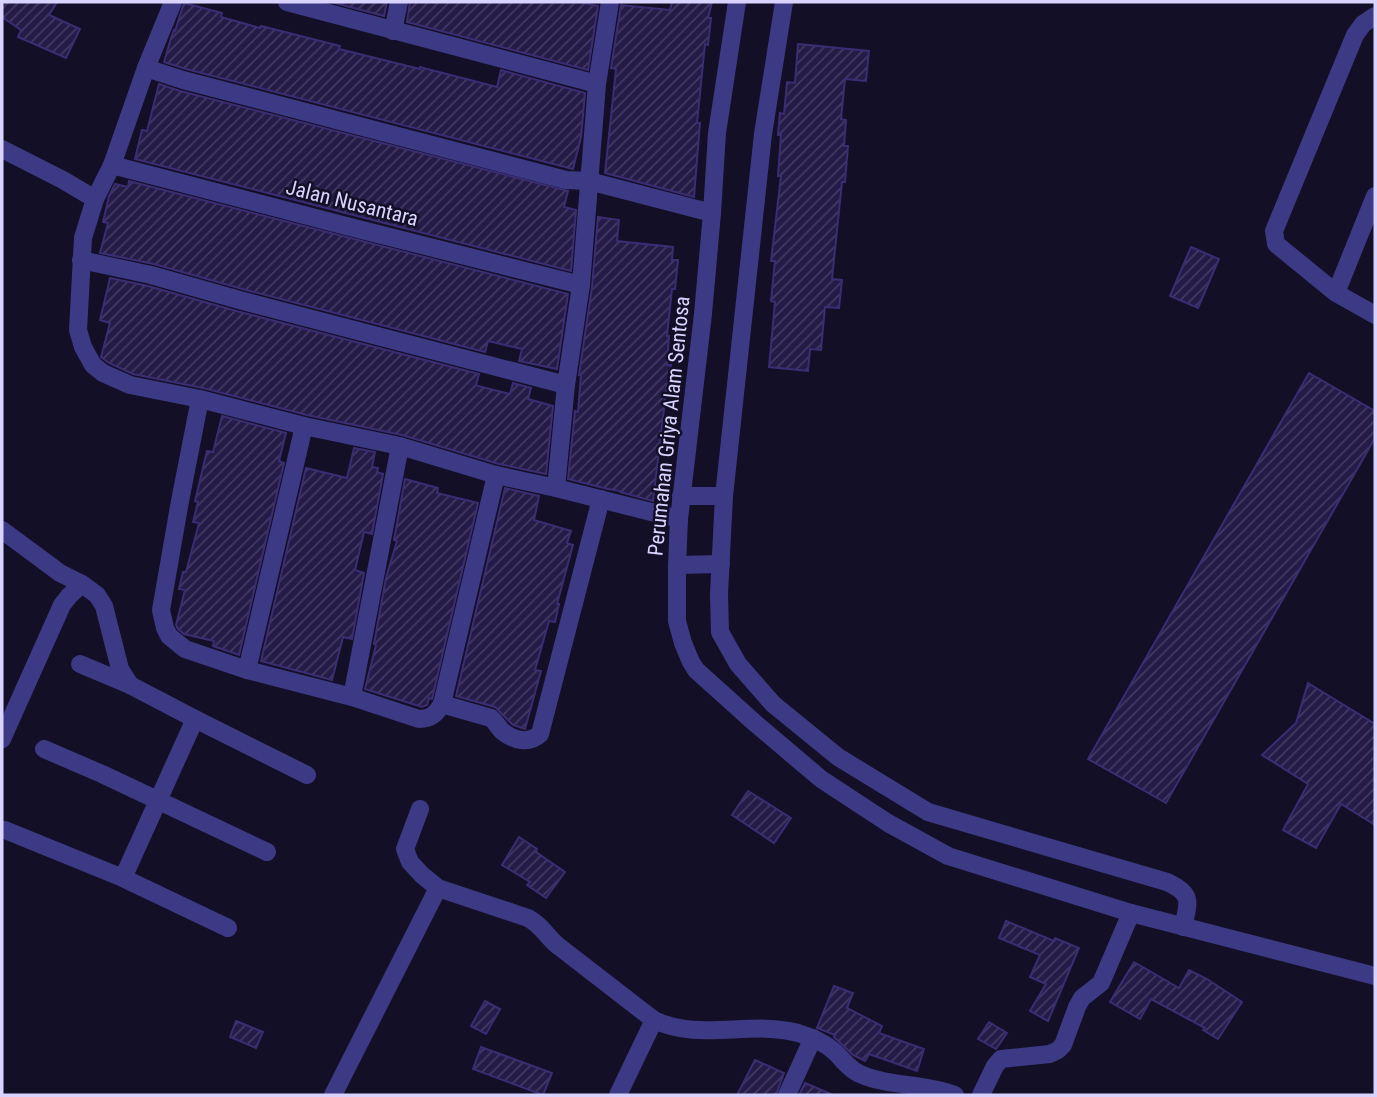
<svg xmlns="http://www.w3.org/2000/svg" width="1377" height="1097" viewBox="0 0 1377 1097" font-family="'Roboto Condensed',sans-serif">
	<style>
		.building { fill: url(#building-hatch); stroke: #3b2d73; stroke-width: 2 }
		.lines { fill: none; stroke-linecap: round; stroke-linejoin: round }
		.minor { stroke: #3d3a85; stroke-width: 18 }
		.labels { text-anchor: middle; stroke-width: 5; stroke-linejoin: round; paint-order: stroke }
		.street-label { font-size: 21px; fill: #d9d4ff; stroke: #130f26 }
	</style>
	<defs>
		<pattern id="building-hatch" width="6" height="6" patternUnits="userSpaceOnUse" patternTransform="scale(1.75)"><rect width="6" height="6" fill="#241b47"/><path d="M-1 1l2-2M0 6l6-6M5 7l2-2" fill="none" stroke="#433b63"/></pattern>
	</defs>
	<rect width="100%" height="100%" fill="#130f26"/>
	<!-- building -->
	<g class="building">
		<polygon points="2,2 57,2 49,15 80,29 66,58 18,37 21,30 2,17"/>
		<polygon points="331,2 387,2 384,16"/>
		<polygon points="410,2 580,2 598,6 588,70 407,22"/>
		<polygon points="672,2 712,2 708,18 711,18 708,45 705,44 697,123 700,123 694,197 605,173 616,69 611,68 621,5 670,10"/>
		<polygon points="184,3 222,13 221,17 260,28 261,26 340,46 339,49 420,69 420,67 497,87 501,70 585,93 581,137 573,169 186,69 164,62 171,38 174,30 175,31"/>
		<polygon points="798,44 869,51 866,81 845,79 841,119 846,120 844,146 848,146 845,182 842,182 832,279 842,280 839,308 825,307 821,350 810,349 808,371 769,367 775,302 771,301 775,261 771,261 781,176 778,176 781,135 778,135 780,113 784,114 787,82 795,83"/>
		<polygon points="159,84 180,91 568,191 564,207 576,210 571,271 135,159 142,130 147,131"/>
		<polygon points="129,181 568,294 557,369 519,361 522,349 488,341 485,352 246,290 154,264 100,253 108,223 103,222 109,196 115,184 128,187"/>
		<polygon points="598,217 619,220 617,241 673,247 672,260 678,260 675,289 672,289 667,336 669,336 667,365 671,365 669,384 667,384 653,501 620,492 620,491 608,489 568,479 575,411 578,412 581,375 579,375 592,287"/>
		<polygon points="1191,247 1219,259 1198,308 1170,296"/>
		<polygon points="110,278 148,286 240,312 479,374 476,385 478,386 510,394 513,383 531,388 528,399 553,406 546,474 499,464 402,435 307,415 203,388 133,374 109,363 101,357 110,323 100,320"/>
		<polygon points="1309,373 1375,411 1375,438 1166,803 1088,759"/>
		<polygon points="222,416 286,433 279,461 284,463 239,655 213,646 214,641 184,634 178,629 176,625 185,590 179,589 183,572 186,572 199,523 193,522 198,502 195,501 207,451 213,452"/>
		<polygon points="354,448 375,452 372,467 378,468 377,472 383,474 372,534 364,532 355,570 364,573 352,639 343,637 332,680 261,661 306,468 347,478"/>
		<polygon points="405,479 438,488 437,493 478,503 432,699 429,698 427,705 422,707 365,689 376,645 374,644 386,578 397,541 394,540"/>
		<polygon points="505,488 539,496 534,520 571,531 567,543 573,545 557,604 559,604 555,622 549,621 535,670 541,671 525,729 513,725 495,707 456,696"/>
		<polygon points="1308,683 1375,724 1375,825 1341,804 1316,848 1283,830 1308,784 1262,755 1296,723"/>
		<polygon points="748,791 791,818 774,843 732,815"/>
		<polygon points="519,837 537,849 536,852 565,872 546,898 527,885 530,882 502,865"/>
		<polygon points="1006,921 1054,941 1055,938 1079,948 1048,1021 1030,1011 1046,984 1030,977 1040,955 999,938"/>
		<polygon points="1134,962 1179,988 1189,970 1207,979 1242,1002 1218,1039 1203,1030 1205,1028 1151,999 1140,1019 1110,1002"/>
		<polygon points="834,986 853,993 847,1008 882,1026 879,1033 924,1049 917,1071 869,1054 865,1061 853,1055 834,1037 835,1035 817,1028"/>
		<polygon points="485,1001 500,1009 486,1034 471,1026"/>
		<polygon points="236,1021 263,1032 256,1048 230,1037"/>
		<polygon points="989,1022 1007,1033 996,1049 978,1039"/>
		<polygon points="481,1047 552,1073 543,1095 473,1069"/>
		<polygon points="755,1060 784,1073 776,1095 737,1095"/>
		<polygon points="805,1083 833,1095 799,1095"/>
	</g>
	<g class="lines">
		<!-- minor -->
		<g class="minor">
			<polyline points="173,2 146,68 112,165 95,199 83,238 78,330 83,347 93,365 103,373 130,385 200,399 304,426 400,446 496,475 556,488 679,519"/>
			<polyline points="287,2 597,84"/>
			<polyline points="737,2 717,133 712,213 703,314 679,519 677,565 677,621 683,643 691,662 696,670 756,724 821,779 888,823 948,856 1131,913 1375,976"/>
			<path d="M784,2L763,134L724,496L719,594L720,632L738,664L773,704L838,757L928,812L1167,882C1193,894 1189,901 1183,927"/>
			<polyline points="1375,16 1363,24 1355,35 1274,231 1276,244 1336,293 1375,315"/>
			<polyline points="393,31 399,2"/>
			<polyline points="146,68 183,80 566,180 589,181 712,213"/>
			<polyline points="2,149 63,180 95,199"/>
			<polyline points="112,165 354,228 581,285"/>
			<polyline points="81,260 151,275 243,301 566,385"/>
			<polyline points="1336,293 1375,196"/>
			<path d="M200,399L180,501L161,610L165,628L169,636L185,649L247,670L352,697L419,719C431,719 436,714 442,704L491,718C496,722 498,727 502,731C514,741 529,744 540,734L601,499"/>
			<polyline points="556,488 566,385 581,285 597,84 610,2"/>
			<polyline points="681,496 724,496"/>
			<polyline points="2,530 60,573 82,584 69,596 62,605 2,739"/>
			<polyline points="677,565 721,564"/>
			<polyline points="82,584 97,595 104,606 120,669 130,685 195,719 307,775"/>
			<polyline points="80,664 130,685"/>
			<polyline points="247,670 304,426"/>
			<polyline points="352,697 400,446"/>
			<polyline points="442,704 496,475"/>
			<polyline points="195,719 123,878 228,928"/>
			<polyline points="44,749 102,774 267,852"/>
			<path d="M420,809L405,849L410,862L422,875L438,888L528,918C543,926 545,935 557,945L654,1020C700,1042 750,1020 798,1033C811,1037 826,1043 836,1053C844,1061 849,1069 860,1074C890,1087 925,1083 955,1095"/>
			<polyline points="5,830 123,878"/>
			<polyline points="333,1095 438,888"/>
			<polyline points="618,1095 654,1020"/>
			<polyline points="787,1095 813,1038"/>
			<polyline points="981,1095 995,1066 1001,1059 1050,1054 1058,1050 1063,1045 1077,1007 1082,998 1101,983 1131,913"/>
		</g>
	</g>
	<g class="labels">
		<!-- street labels -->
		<g class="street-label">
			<text transform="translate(352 203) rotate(14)" y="7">Jalan Nusantara</text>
			<text transform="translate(669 426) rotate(-84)" y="7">Perumahan Griya Alam Sentosa</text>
		</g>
	</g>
	<!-- border -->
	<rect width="1377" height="1097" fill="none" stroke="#d9d4ff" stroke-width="7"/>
</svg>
